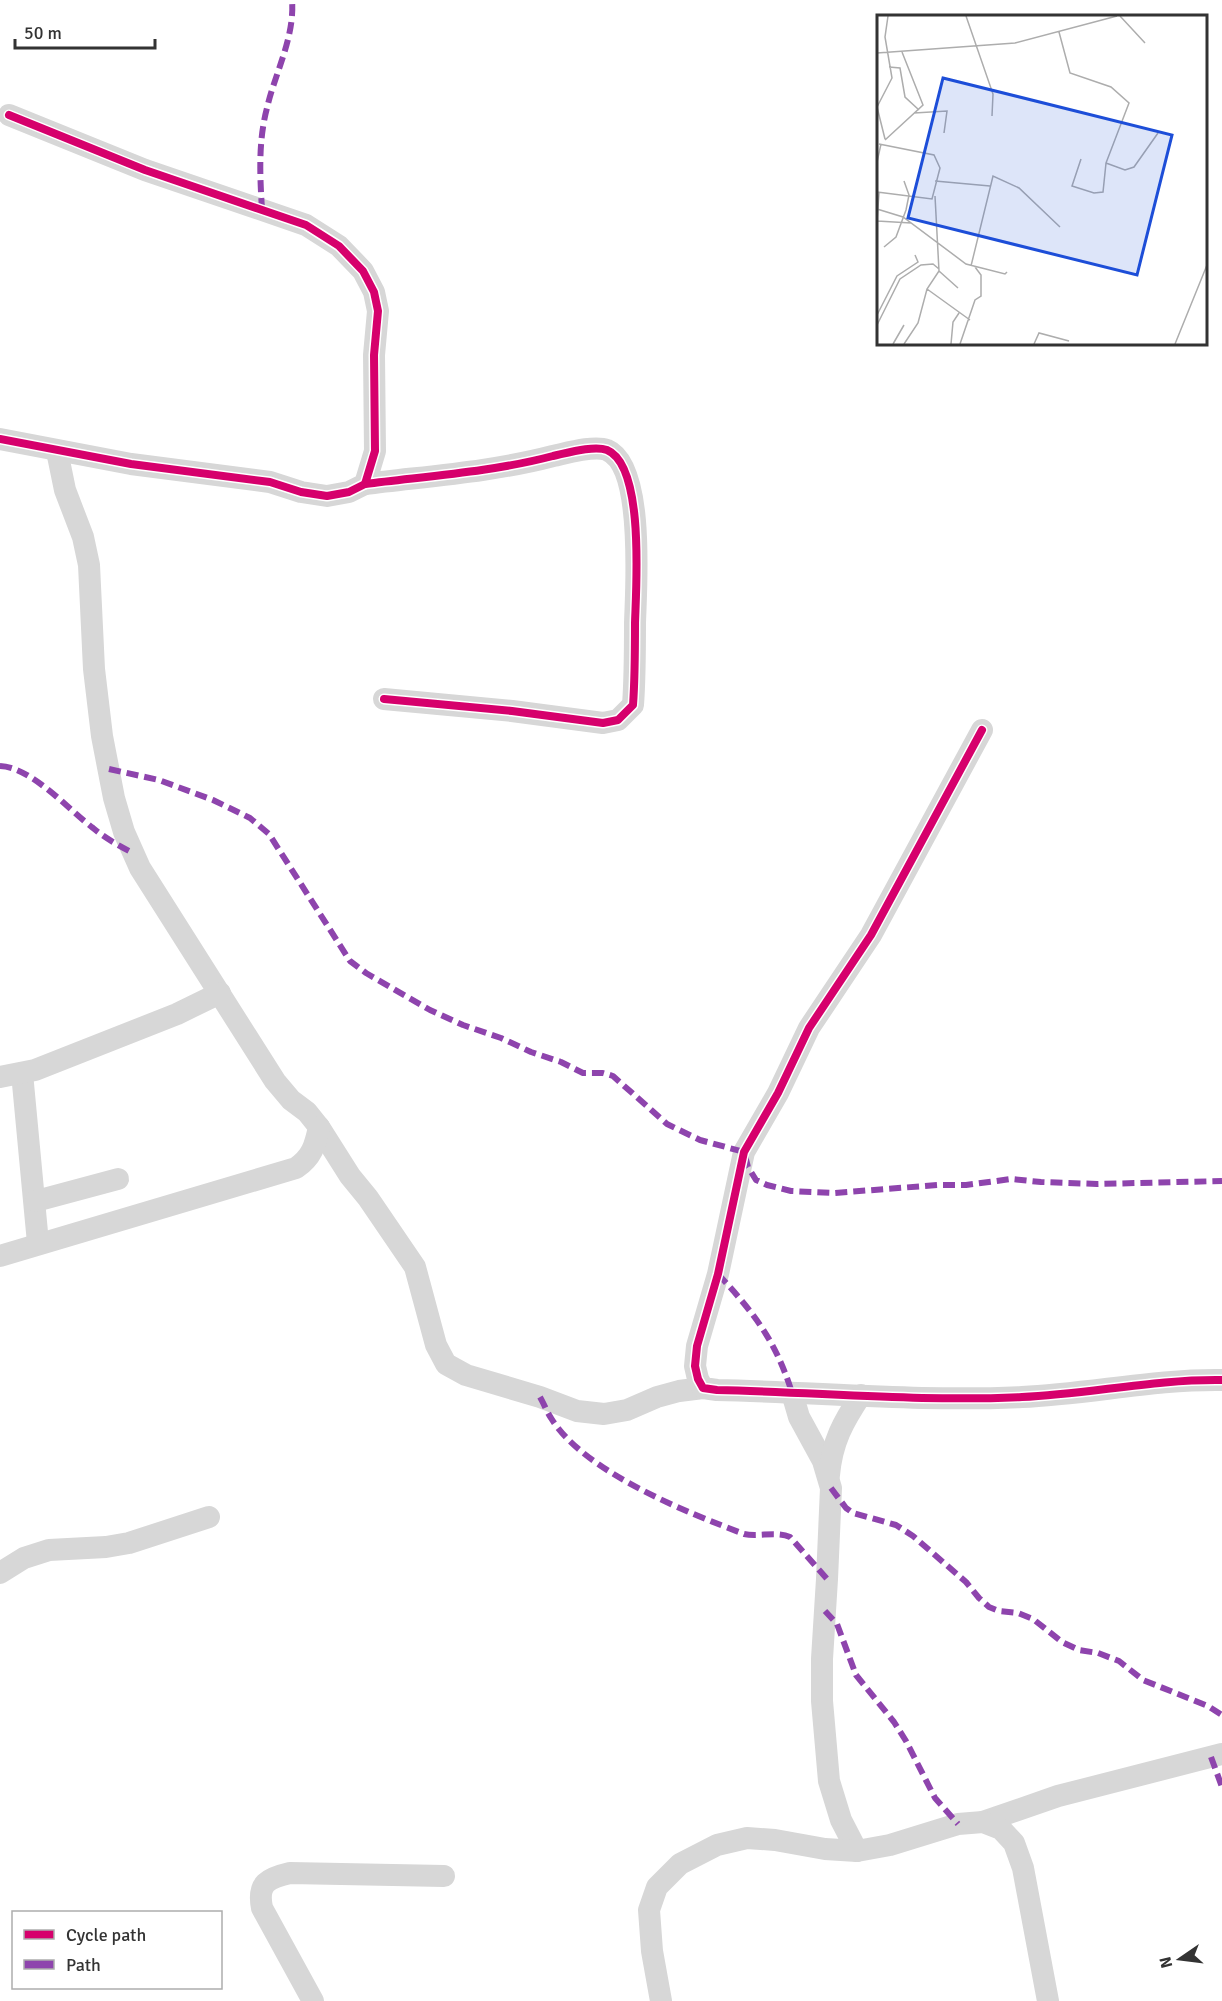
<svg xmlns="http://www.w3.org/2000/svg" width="1222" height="2001" viewBox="0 0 1222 2001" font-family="Signika,sans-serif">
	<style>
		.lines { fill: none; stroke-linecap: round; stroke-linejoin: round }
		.minor { stroke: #d7d7d7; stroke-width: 22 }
		.quiet { stroke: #8e44ad; stroke-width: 6; stroke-dasharray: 12 6; stroke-linecap: butt }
		.cycleway-casing { stroke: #fff; stroke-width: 11 }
		.cycleway { stroke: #d6006c; stroke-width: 8 }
		.inset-road { fill: none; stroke: #adadad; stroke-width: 1.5 }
		.view { fill: #1d4ed8; fill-opacity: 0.15; stroke: #1d4ed8; stroke-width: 3 }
		.inset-edge { fill: none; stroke: #333; stroke-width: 3 }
	</style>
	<rect width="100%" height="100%" fill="#fff"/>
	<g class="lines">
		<!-- minor -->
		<g class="minor">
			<polyline points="0,439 131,464 270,482 301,492 327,496 349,492 365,484 375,451 374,355 378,311 374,292 363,271 339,246 306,225 145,170 9,115"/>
			<polyline points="57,451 65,490 83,537 89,565 94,669 102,736 114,798 124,832 140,868 275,1081 291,1100 307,1112 319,1127 350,1176 368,1198 415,1267 436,1345 446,1364 466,1375 540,1397 577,1411 604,1414 627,1410 657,1397 679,1391 703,1388"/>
			<path d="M365,484C428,476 492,472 553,456C567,453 594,445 607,450C645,466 636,588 635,623C635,650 635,678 633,705L618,720L603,723L512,711L384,699"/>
			<path d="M982,730L871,935L809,1028L778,1093L744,1152L718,1274L697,1346L695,1366L698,1379L703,1388L717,1390C818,1392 920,1402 1022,1397C1089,1394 1155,1379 1222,1380"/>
			<polyline points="22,1073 38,1243"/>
			<polyline points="0,1077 35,1070 177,1014 220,993"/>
			<polyline points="36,1201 118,1179"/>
			<path d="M0,1256L296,1168C312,1157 315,1146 319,1127"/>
			<polyline points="792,1393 799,1417 823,1461 831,1488 827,1579 822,1659 822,1701 829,1781 841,1820 857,1851"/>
			<path d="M829,1475C832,1442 843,1422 861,1395"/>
			<polyline points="0,1573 24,1558 49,1550 106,1547 129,1543 209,1517"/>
			<polyline points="983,1822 1058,1796 1222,1754"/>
			<path d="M313,2001L262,1908C257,1883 268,1878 290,1873L444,1876"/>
			<polyline points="661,2001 652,1951 649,1910 657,1887 680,1864 717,1845 747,1838 775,1840 825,1849 857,1851 890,1845 958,1824 983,1822 1001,1829 1014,1843 1023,1868 1048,2001"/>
		</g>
		<!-- quiet -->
		<g class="quiet">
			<path d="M262,210C260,176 258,142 267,108C275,73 295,37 292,0"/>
			<path d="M0,766C31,767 68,809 93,828C105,838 119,846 133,853"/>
			<polyline points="109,769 159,780 213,800 250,818 269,834 350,961 366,973 430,1010 463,1025 501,1038 531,1052 561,1062 583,1073 603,1073 613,1076 667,1124 700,1140 744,1152 748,1167 756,1180 767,1185 791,1191 834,1193 938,1185 966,1185 1011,1179 1041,1182 1097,1184 1222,1181"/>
			<path d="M718,1274C754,1313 776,1341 792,1393"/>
			<path d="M540,1397C544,1404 547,1412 551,1418C584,1472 686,1512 744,1534C759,1537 776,1531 790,1537L827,1579"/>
			<polyline points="831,1488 846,1508 853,1513 896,1525 913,1536 966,1582 979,1598 989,1607 999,1611 1018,1613 1033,1619 1062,1642 1079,1650 1098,1653 1119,1661 1143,1680 1208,1706 1222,1715"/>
			<polyline points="825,1611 837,1624 856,1675 894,1722 906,1741 935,1798 958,1824"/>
			<polyline points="1211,1757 1222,1787"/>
		</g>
		<defs>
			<g id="cycleway">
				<polyline points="0,439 131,464 270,482 301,492 327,496 349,492 365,484 375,451 374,355 378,311 374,292 363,271 339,246 306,225 145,170 9,115"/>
				<path d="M365,484C428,476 492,472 553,456C567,453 594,445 607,450C645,466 636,588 635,623C635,650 635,678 633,705L618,720L603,723L512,711L384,699"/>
				<path d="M982,730L871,935L809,1028L778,1093L744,1152L718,1274L697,1346L695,1366L698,1379L703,1388L717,1390C818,1392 920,1402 1022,1397C1089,1394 1155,1379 1222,1380"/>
			</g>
		</defs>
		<!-- cycleway casing -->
		<use href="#cycleway" class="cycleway-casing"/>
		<!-- cycleway -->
		<use href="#cycleway" class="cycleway"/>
	</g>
	<!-- overview -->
	<g transform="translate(877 15)">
		<rect width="330" height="330" fill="#fff"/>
		<path class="inset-road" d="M89,1L116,79L115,101M243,1L268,28M182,17L193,58L234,72L252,88L229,148L248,155L257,152L281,118M0,38L138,28L240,1M12,52L23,53L28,82L42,95M37,98L70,96L67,118M8,124L0,92L15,63L8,22L11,1M8,125L46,90L25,37M204,144L195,171L217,178L226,177L229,148M0,147L4,129M58,166L113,171M0,177L55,184L63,153L57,140L2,129M0,194L26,202L89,249L128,259L130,257M0,206L34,208M0,206L2,178M7,232L19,222L29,195L32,180L27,166M94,251L116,161L142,173L183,212M62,256L81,273M50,274L93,305M0,300L20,261L41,247L38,240M0,310L23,264L44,250L56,249L62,254M16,329L27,310M27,329L41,308L50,274L62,256L58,181M74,329L76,307L82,298M83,329L98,285L104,281V260L98,252M157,329L162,318L192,326M298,329L330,250"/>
		<path class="view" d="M66,63L295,120L260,260L31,203Z"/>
		<rect width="330" height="330" class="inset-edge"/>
	</g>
	<!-- legend -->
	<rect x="12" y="1911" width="210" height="78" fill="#ffffff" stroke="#adadad" stroke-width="1.5"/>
	<rect x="24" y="1930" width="30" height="9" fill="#d6006c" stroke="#adadad" stroke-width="1.5"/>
	<text x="66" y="1941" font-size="18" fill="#333333">Cycle path</text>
	<rect x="24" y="1960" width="30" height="9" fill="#8e44ad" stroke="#adadad" stroke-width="1.5"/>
	<text x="66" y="1971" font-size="18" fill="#333333">Path</text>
	<!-- north arrow -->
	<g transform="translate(1180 1959) rotate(256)" stroke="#ffffff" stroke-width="4.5" paint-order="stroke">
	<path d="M0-4.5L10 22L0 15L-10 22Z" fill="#333333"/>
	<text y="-9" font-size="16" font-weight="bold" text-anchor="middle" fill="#333333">N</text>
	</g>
	<!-- scale -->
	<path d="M15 39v9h140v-9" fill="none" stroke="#333333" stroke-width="3"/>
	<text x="24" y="39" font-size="18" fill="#333333" stroke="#ffffff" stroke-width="4.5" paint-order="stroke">50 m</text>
</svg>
